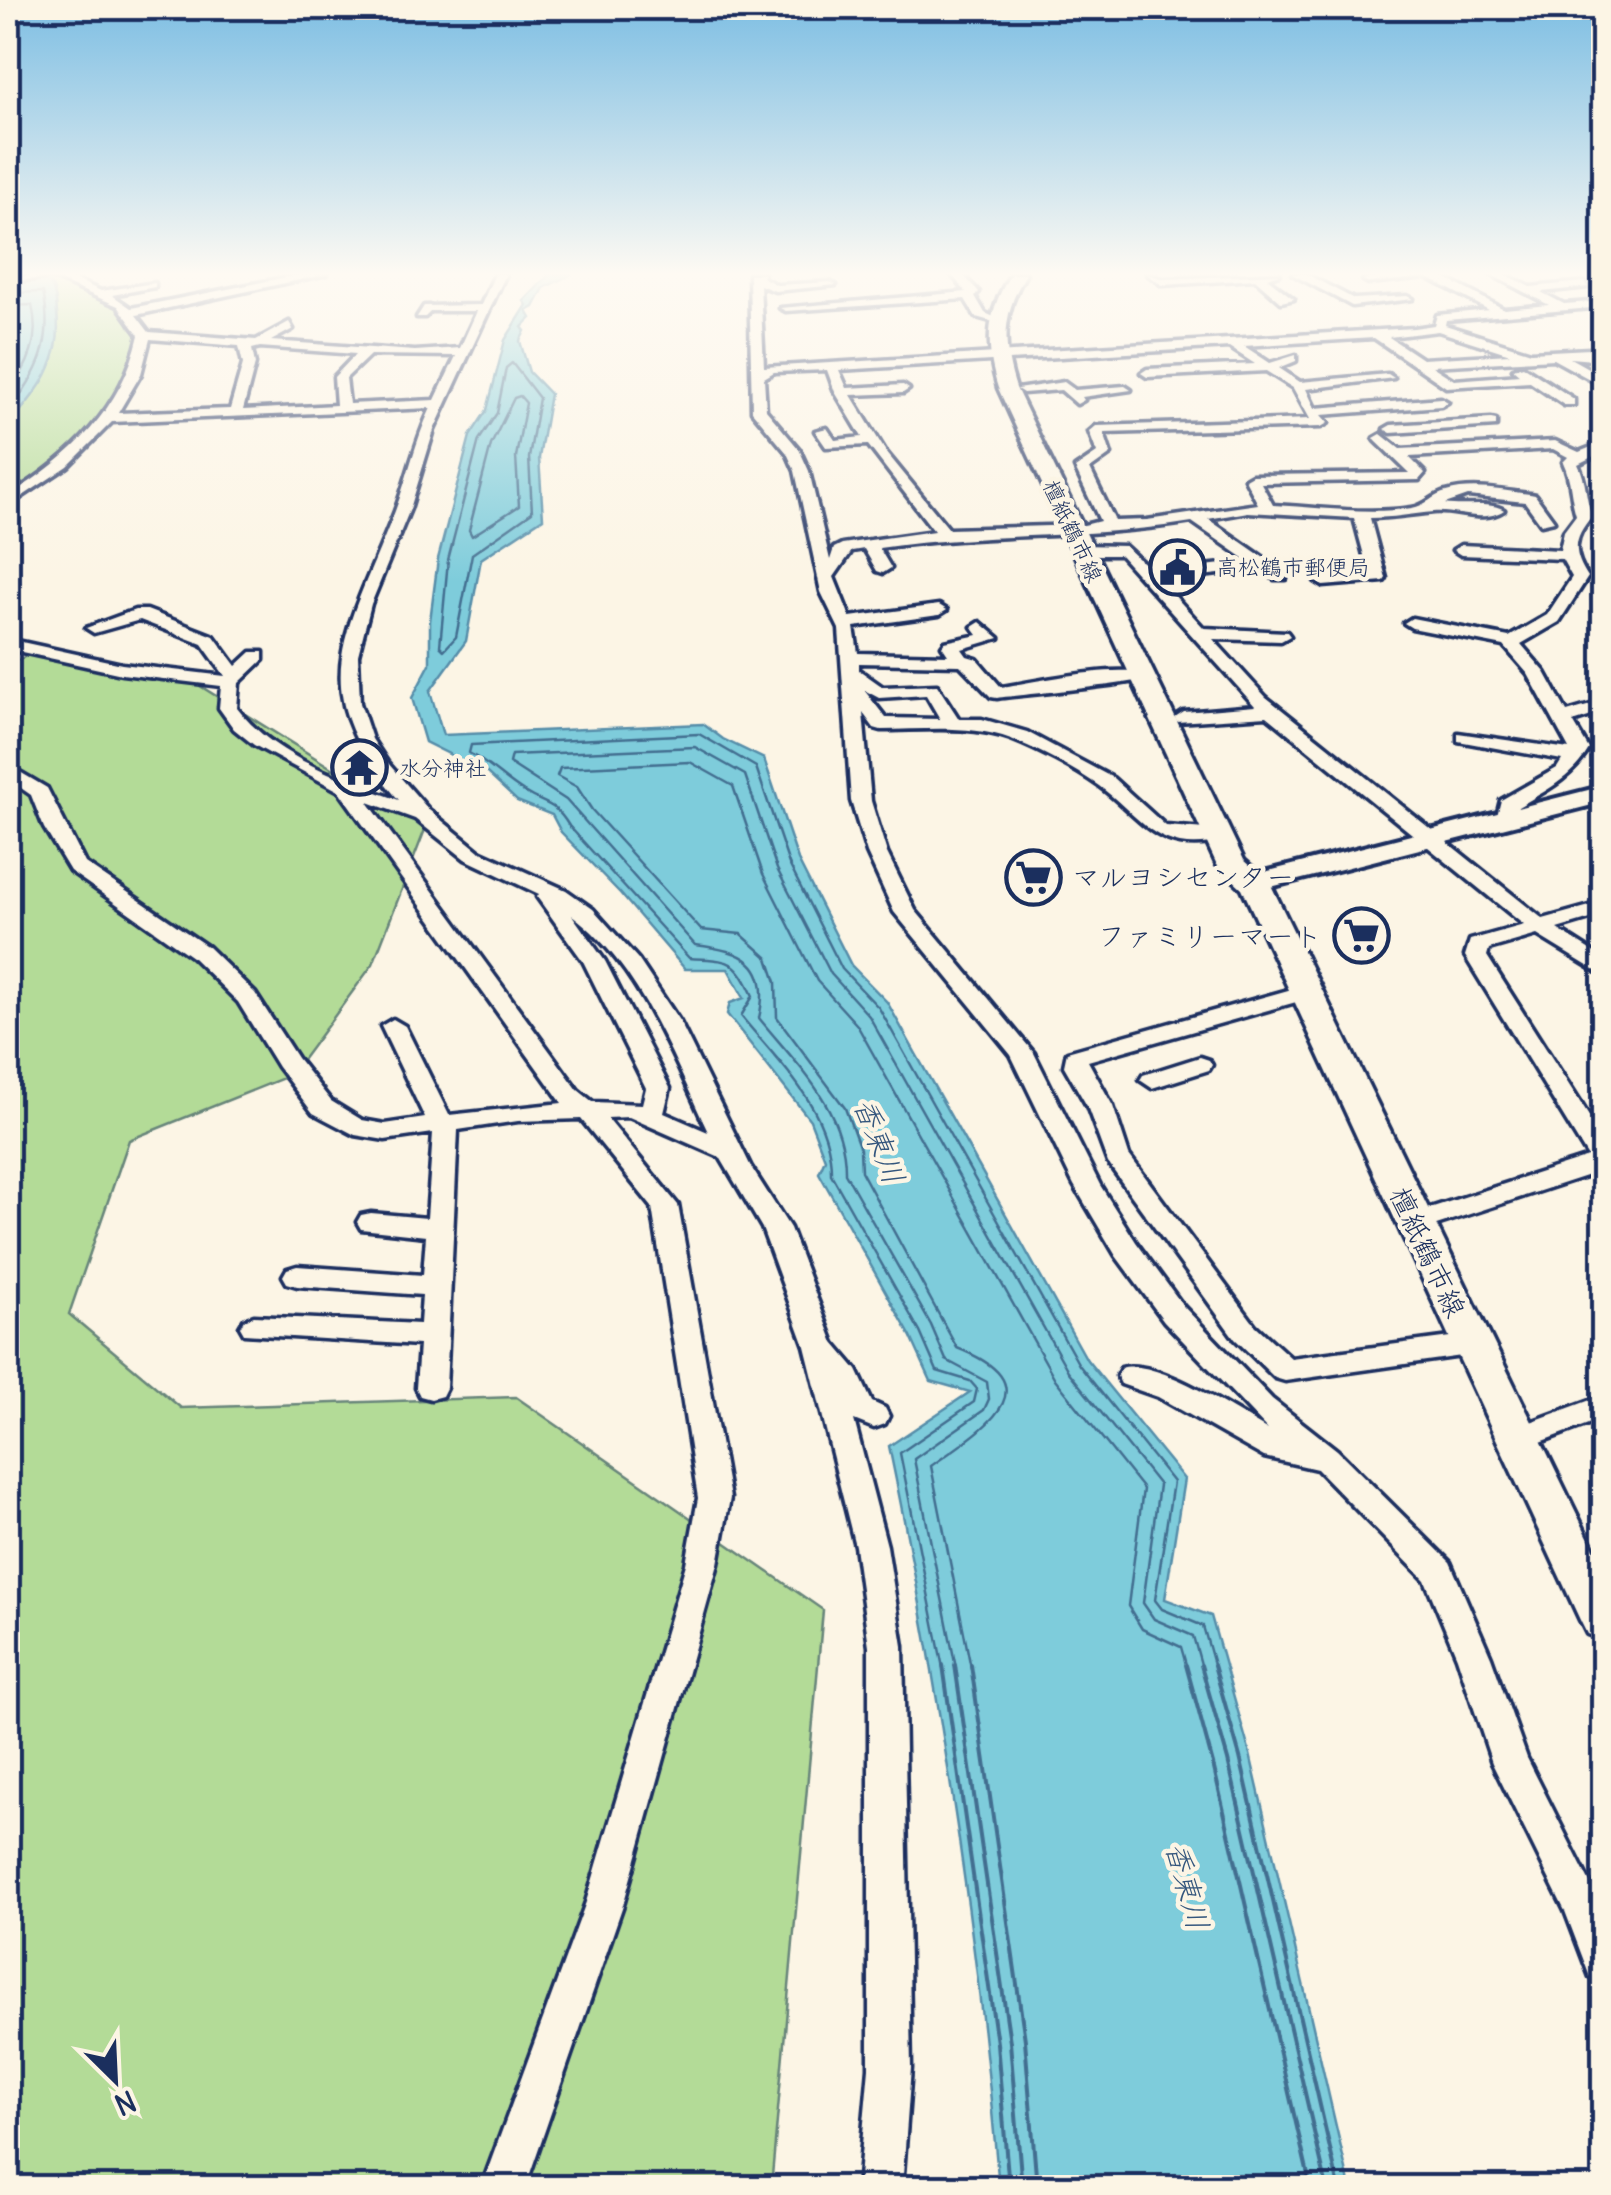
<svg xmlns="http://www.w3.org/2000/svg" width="1611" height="2195" viewBox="0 0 1611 2195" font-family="Delius,'Klee One',sans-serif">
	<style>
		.green { fill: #b3db97; stroke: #67857a; stroke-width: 2.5 }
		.water { fill: #7eccdb; stroke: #568da9; stroke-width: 2.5 }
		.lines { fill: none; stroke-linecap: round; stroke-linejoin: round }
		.shore-far1 { stroke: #436e90; stroke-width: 2.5 }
		.shore { stroke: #436e90; stroke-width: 4 }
		.minor-casing { stroke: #1b2f5e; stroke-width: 7 }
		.tertiary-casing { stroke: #1b2f5e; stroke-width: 8 }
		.secondary-casing { stroke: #1b2f5e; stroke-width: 7 }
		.minor { fill: #fcf5e5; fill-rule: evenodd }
		.tertiary { fill: #fcf5e5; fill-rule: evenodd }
		.secondary { fill: #fcf5e5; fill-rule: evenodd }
		.labels { text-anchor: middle; stroke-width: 9; stroke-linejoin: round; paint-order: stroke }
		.far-street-label { font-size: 22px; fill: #1b2f5e; stroke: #fcf5e5 }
		.far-poi-label { font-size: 22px; fill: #1b2f5e; stroke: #fcf5e5; text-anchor: start }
		.poi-label { font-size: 28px; fill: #1b2f5e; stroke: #fcf5e5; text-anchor: start }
		.street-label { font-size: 28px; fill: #1b2f5e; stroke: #fcf5e5 }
		.water-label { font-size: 30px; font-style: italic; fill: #34567d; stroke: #fcf5e5 }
	</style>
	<rect width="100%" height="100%" fill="#fcf5e5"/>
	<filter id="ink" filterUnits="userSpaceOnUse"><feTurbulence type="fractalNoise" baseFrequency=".01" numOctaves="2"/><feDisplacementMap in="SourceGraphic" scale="20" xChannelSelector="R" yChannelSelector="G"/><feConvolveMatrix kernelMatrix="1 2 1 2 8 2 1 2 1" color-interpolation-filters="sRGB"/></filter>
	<g filter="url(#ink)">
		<!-- green -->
		<g class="green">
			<path d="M55,275L123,308L129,326L140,338C137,350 135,364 130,376C116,414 43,480 8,500V425C37,393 63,360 57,314C56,303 56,293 50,284L41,281Z"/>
			<polygon points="45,647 192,681 426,827 373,964 291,1075 129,1140 69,1314 181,1408 516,1397 823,1610 771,2187 8,2188 8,665"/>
		</g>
		<!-- water -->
		<g class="water">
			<path d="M550,274H572L544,288L534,307L527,311L531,318L522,327L525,331L520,341L529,372L550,394L539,458L543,518L481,559L466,641L430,691L443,735L703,724L723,739L764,759L798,860L851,965L887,1002L1087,1360L1184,1479L1165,1599L1211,1616L1250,1754L1350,2187H999C978,1938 940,1690 889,1446L970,1392L931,1381L911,1337L819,1173L825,1159L810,1120L727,1014L730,1003L744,998L728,969H685L620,893L561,832L552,815L517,801L487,773L425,742L412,698L430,664V621L438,559L470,436L487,410L505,340L527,305L524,301Z"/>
			<path d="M41,281L50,283C56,293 56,303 57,314C63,362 38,392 8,425V283Z"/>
		</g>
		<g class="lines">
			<!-- shore-far1 -->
			<g class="shore-far1">
				<path d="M8,293L43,292C54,340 39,374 8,411"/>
				<path d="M8,306L32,305C40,339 30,365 8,392"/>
				<polygon points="512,363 539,398 529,458 532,512 472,554 456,637 444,650 440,646 448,560 479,440 497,413 506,368"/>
				<polygon points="520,396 526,403 516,457 519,506 472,536 469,530 491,445 514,398"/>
				<path d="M943,1668L900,1453L974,1402L977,1389L970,1381L937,1371L920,1332L831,1174C832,1110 779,1063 741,1016L753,996C736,956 728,961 689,958L569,826C554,801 546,806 524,792C504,780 490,764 469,753L471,745L699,734L756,767L789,864L842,969L879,1008L1079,1365L1173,1482L1155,1600L1162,1609L1203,1626L1215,1668"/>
				<path d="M956,1668L914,1459L984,1410L989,1399L987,1382L946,1360L931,1325L845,1173C846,1109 797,1065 759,1018C772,962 744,951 695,945L566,800L509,763L511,755L695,747L745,775L777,869L831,974L869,1016L1068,1371L1159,1485L1143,1603L1154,1619L1193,1636L1202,1668"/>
				<path d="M971,1668L931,1466C980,1431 1057,1387 957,1348L861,1171L860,1149L845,1108L777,1017L776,982L768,958L741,934L701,930L592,810L577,787L557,776L560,768L690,762L733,786L763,874L817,981L857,1025L1055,1379L1143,1489L1128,1606L1142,1629L1181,1647L1187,1668"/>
			</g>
			<!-- shore -->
			<g class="shore">
				<polyline points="943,1665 997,2043 1009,2188"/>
				<polyline points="955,1665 1010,2042 1022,2188"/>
				<polyline points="971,1665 1025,2040 1037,2188"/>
				<polyline points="1186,1665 1213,1764 1311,2188"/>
				<polyline points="1201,1665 1228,1760 1327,2188"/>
				<polyline points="1214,1665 1240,1757 1339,2188"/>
			</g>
			<defs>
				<g id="minor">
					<path d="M63,274L101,291L155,283V287L112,295L131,308L298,275L327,274L136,315L149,332L256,340L289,322L293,329L271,341L415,351L460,348L477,311H431L425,317H417L424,306L481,305L495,274H506L434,430L410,509L371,604L358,655L360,703L372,739L387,762L429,810L479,851L566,890L593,909L638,959L680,1022L751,1167L790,1228L834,1343L857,1370L872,1402L885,1408L889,1416L885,1424L874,1428L854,1420L887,1546L903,1646L911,2068L902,2188H858L869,2068V1646L855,1546L805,1346L762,1228L720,1157L629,1117L607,1118L678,1205L730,1498L718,1564L624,1902L525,2188H481L586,1902L686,1564L698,1498L652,1207L581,1119L518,1121L458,1130L446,1388L442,1396L431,1399L420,1396L416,1388L419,1345L244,1334L240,1327L244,1320L254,1316L420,1324L422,1295L297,1286L287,1283L283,1276L287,1269L297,1266L423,1275L426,1236L361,1229L357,1222L361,1215L371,1213L427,1218L433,1133L385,1140L355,1135L313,1113L278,1067L238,1002L192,957L70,871L44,828L31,795L8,779V765L47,788L85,863L208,947L255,993L297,1058L331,1101L362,1120L385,1124L425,1118L381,1026L393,1019L405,1026L449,1115L562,1103L339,791L254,745L234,729L219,708L221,686L122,674L8,649V639L122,664L225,676L202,644L140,620L94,633L86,628L135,610H147L214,636L236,666L251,652H263V660L239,683L237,708C274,757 343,780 399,800C299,685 348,633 395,511C408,477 415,441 431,408L112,422L68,466L8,506V496C71,457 122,409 139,335L118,306L51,277L8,282V276ZM150,339L239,346L243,364L230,409L118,413L141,374ZM260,347L356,354L334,377L336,405L243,410L255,364L252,349ZM370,355L456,356L435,400L349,404L346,378ZM368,802L415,819L465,859L539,894L537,897L583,961L646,1088L642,1104L593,1102L578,1090ZM572,915C640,966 673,1058 708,1132L664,1113L670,1088L605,961Z"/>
					<path d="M749,274H764L762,277L777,285L830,282L836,285L775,291L760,285L764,367L1414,328L1434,325L1437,315L1489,310L1426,277L1369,283L1363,280L1392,274H1437L1504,309L1549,305L1490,274H1504L1530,287L1584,282L1588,287L1541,292L1564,304L1604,301V307L1446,320L1445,325L1531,352L1590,349L1604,353V361L1570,358L1604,377V387L1553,359L1432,366L1454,380L1520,375L1513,369L1523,366L1574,399V405H1564L1530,382L1446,387L1374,338L1244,346L1270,363L1296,355V361L1279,368L1300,382L1388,374L1394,378L1306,389L1315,408L1441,398L1448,402L1441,406L1321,415L1328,423L1321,427L1104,433L1111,454L1090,469L1115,521L1147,520L1258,504L1245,479L1252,475L1409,473L1376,441L1374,438L1381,434L1400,449L1555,441L1579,452L1604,442V451L1578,464C1587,482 1585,497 1592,516C1573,538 1572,552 1588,577L1559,622L1521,644L1545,672L1567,712L1604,701V712L1573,722L1589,749C1572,778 1547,790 1518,807L1513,824H1499L1496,820L1501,800L1557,768L1562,760L1458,741V733L1569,749L1528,674L1504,646L1412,628L1404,623L1412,618L1509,637L1547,615L1572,577L1562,559L1461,555L1453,550L1461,545L1560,550L1564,531L1576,515C1570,496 1572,481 1563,462L1568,457L1553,449L1409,457L1425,473L1419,480L1261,483L1273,505C1318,507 1367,515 1412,508C1426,506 1433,495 1446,492C1473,484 1503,491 1530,494L1535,495L1554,521L1541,524L1525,502L1468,496L1445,504C1464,508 1490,501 1504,510C1483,524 1457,510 1434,512C1412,514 1392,518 1370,518L1386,578L1384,581L1323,586L1315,581L1323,576L1369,574L1354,518L1248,512L1208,519L1286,573V579H1274L1260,569L1161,581L1204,628L1287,632L1290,636L1281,641L1213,639L1266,697L1543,919L1604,902V915L1557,929L1604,959V976L1537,935L1489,949L1487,956L1604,1140V1170L1415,1232L1405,1230L1401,1223L1405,1216L1588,1157L1465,956L1470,940L1524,925L1267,716L1177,722L1175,718L1184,712L1255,706L1120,555H1081L1073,550L1081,545L1125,546L1153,572L1248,561L1192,522C1089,539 984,533 879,548L891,568L883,573L877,571L864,549L852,551L834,577L850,617L939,605L947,610L939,615L854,627L858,653L948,655L942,646L945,642L978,635L972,627L980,622L999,638L962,649L967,656L977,659L1001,687C1031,683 1130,660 1151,677C1144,683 1019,695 997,698L991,697L960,665L859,663V670L883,687L937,685L959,719H982L1027,732L1113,778L1166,826L1219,830L1226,832L1229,836L1226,840C1157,857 1145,820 1099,786C1075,769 1039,750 1011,739C970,724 924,730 881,730L874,728L863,713L871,801L887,853L915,910L1034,1053L1100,1185L1136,1242L1184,1307L1272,1399L1337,1450L1450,1562L1491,1657L1527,1758L1604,1911V1983L1590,1977L1565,1911L1492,1763L1457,1657L1425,1580L1317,1469L1264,1457L1158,1397L1121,1384L1117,1376L1121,1368C1156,1357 1236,1412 1268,1430L1164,1321L1116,1256L1074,1185L1011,1055L894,912L867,853L851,801L839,629L821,592L795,471L787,453L752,411ZM1438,331L1510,354L1422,359L1389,337ZM1229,347L1255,364L1147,369L1141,373L1147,377L1266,371L1293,388L1310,419L1096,426L1089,432L1097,453L1075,468L1100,521L1084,525L949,529L886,452L851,395L903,393L909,389L903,385L847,388L839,370ZM827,370L835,392L862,437L835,440L827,428L815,431L826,447L868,445L934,531L842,544L834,548L830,560L809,471L799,449L766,410L764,378L774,372ZM864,690L879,698L926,695L940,719L886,718Z"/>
					<polygon points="951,274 962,274 979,292 975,296 985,313 1001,320 1001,324 976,317 965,299 786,311 780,308 966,292"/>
					<polygon points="1147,274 1164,279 1280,274 1267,278 1294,299 1281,302 1255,279 1162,285"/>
					<polygon points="1292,274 1306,274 1354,299 1407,296 1413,299 1352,306"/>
					<polygon points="1064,382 1075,390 1125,386 1131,390 1082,397 1084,400 1077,404 1061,390 1023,393 1017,389"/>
					<polygon points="1491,419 1496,420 1496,426 1391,433 1384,429 1391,425"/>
					<polygon points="1306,985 1314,987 1318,992 1314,997 1088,1061 1113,1106 1129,1155 1255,1325 1291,1358 1473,1334 1483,1337 1488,1345 1483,1353 1285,1381 1275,1378 1235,1339 1108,1163 1087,1106 1064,1066 1067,1052"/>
					<polygon points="1200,1057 1209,1060 1212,1065 1209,1070 1152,1088 1140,1080 1143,1075"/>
					<polygon points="1604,1395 1604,1418 1517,1451 1506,1447 1502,1439 1506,1431"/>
				</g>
				<polygon id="tertiary" points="1604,786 1604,802 1255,891 1241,883 1245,877"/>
				<path id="secondary" d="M1011,274H1026C1002,313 1002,345 1016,388L1244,860L1270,883L1604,1570V1640L1587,1634L1580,1620L1242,888L1217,865L998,388C985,345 986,313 1011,274Z"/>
			</defs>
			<!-- minor casing -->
			<use href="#minor" class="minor-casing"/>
			<!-- tertiary casing -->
			<use href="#tertiary" class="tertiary-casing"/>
			<!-- secondary casing -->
			<use href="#secondary" class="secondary-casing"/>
			<!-- minor -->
			<use href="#minor" class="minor"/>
			<!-- tertiary -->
			<use href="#tertiary" class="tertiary"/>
			<!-- secondary -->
			<use href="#secondary" class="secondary"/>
		</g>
	</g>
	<!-- sky -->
	<linearGradient id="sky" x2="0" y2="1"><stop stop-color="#7dbee3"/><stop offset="0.47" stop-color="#fefaf3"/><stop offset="1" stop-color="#fefaf3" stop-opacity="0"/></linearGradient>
	<rect width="1611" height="582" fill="url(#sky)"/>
	<!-- icons -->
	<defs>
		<symbol id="civic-ring" viewBox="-11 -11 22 22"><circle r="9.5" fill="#fcf5e5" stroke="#1b2f5e" stroke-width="1.5"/><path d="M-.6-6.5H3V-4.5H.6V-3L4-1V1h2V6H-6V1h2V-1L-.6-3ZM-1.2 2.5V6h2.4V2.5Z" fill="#1b2f5e"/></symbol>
		<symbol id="temple-ring" viewBox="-11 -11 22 22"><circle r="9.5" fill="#fcf5e5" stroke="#1b2f5e" stroke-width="1.5"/><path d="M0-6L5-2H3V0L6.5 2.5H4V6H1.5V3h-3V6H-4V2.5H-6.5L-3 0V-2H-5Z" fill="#1b2f5e"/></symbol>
		<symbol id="supermarket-ring" viewBox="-11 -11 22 22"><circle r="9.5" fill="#fcf5e5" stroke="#1b2f5e" stroke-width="1.5"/><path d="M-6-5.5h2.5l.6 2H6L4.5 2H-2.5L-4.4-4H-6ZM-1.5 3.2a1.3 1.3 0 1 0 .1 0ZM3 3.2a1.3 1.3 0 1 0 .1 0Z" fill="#1b2f5e"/></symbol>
	</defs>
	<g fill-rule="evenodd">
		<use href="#civic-ring" x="1146" y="536" width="63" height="63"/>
		<use href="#temple-ring" x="328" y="736" width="63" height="63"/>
		<use href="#supermarket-ring" x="1002" y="846" width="63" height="63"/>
		<use href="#supermarket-ring" x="1330" y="904" width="63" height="63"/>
	</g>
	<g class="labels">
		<!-- far-street labels -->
		<g class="far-street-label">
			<text transform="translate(1073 531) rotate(65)" y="8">檀紙鶴市線</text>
		</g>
		<!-- far-poi labels -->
		<g class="far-poi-label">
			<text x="1216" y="575">高松鶴市郵便局</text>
			<text x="399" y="776">水分神社</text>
		</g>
		<!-- poi labels -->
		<g class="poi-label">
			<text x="1072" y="887">マルヨシセンター</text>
			<text x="1322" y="946" text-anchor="end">ファミリーマート</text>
		</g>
		<!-- street labels -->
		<g class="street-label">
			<text transform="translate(1428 1252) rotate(65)" y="10">檀紙鶴市線</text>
		</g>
		<!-- water labels -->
		<g class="water-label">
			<text transform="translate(879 1141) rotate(69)" y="10">香東川</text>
			<text transform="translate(1187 1886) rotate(75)" y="10">香東川</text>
		</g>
	</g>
	<!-- margin -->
	<rect width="1611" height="2195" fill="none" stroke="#fcf5e5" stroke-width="40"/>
	<rect x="20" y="20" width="1571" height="2155" fill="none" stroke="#1b2f5e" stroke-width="4" filter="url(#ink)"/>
	<!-- north arrow -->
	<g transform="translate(115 2080) rotate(156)" stroke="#fcf5e5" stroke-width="8" paint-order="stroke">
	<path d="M0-8L18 38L0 25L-18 38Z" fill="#1b2f5e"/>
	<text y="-15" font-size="28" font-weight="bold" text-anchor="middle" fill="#1b2f5e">N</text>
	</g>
</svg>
